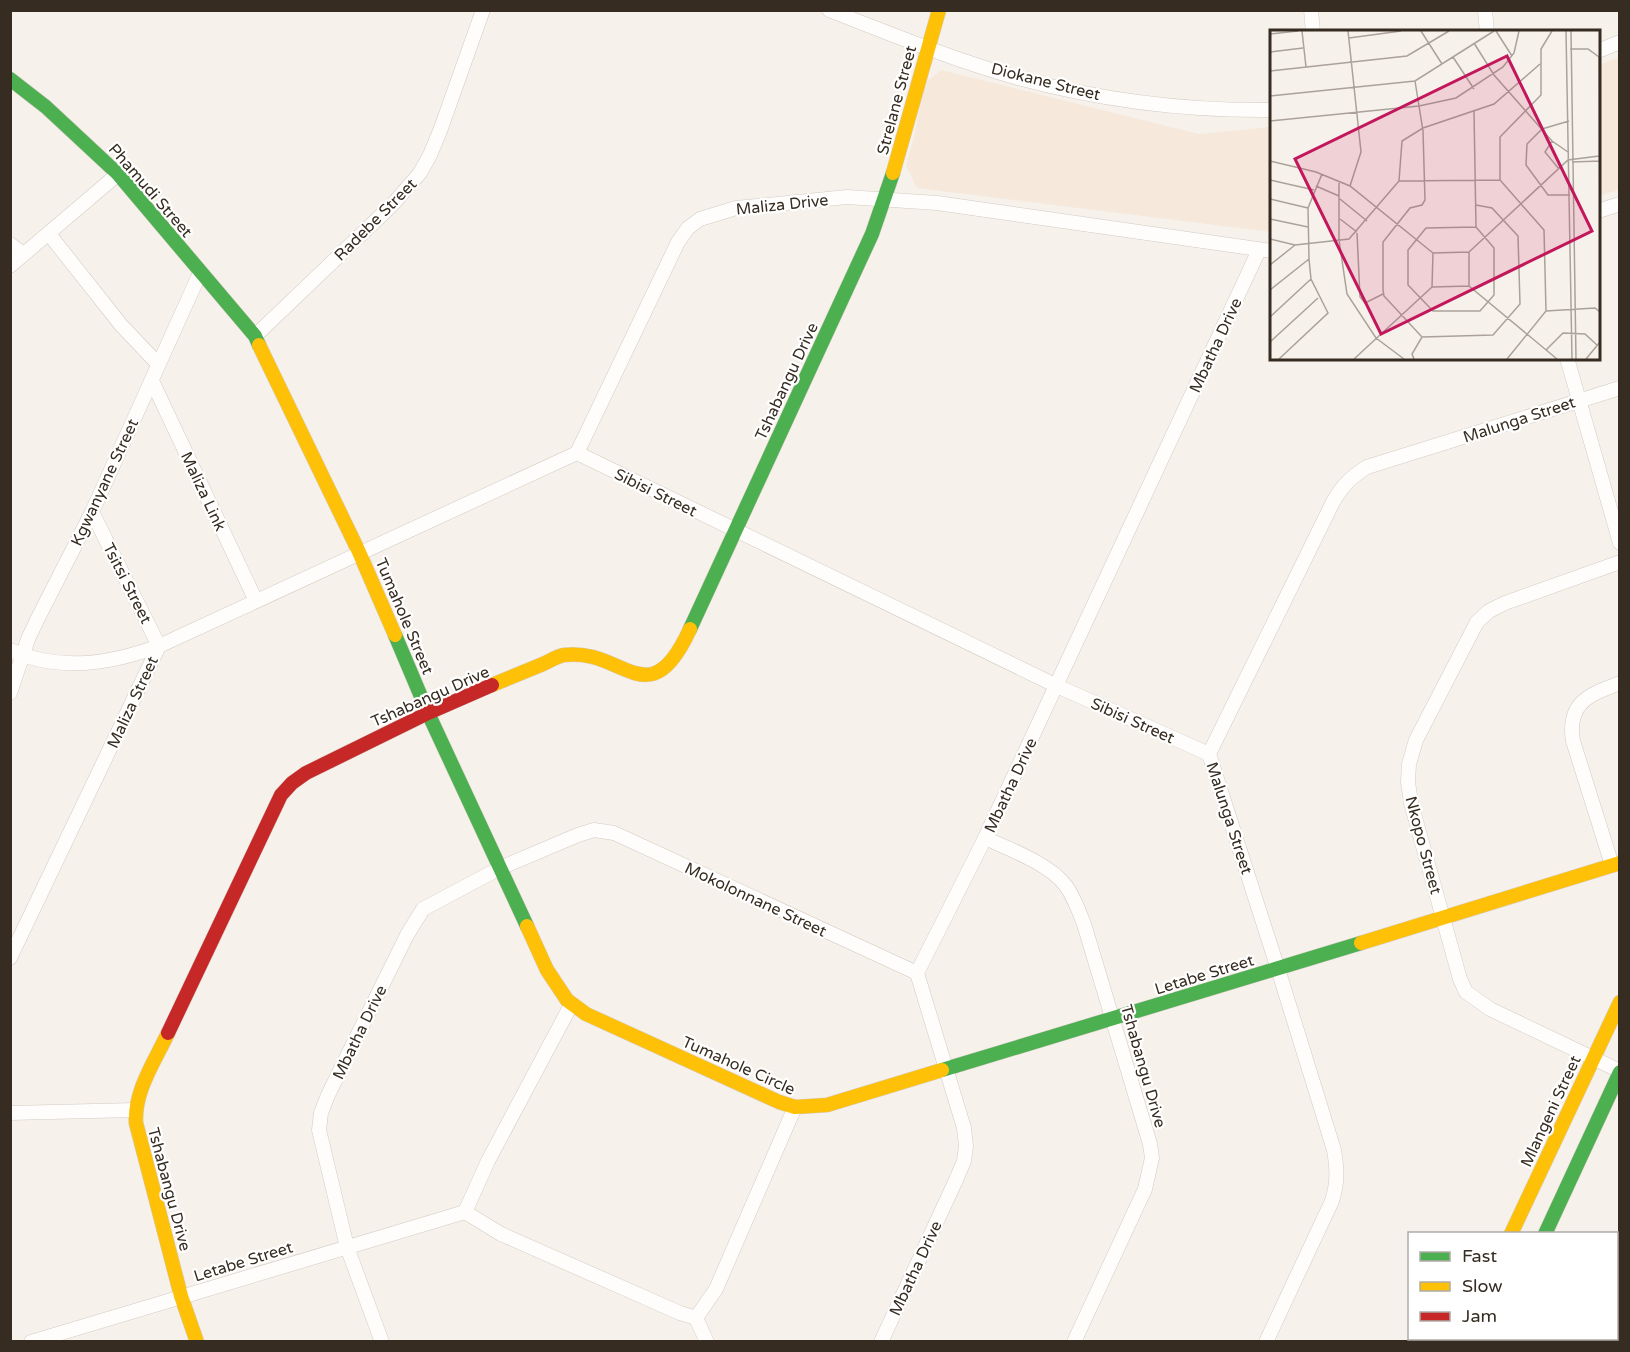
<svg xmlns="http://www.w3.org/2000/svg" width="1630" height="1352" viewBox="0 0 1630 1352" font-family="'Varela Round',sans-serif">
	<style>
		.built { fill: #f6e9db }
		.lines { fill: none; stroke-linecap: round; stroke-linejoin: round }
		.street-casing { stroke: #d3cbc3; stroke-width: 15 }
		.fast-casing { stroke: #d3cbc3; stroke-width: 15 }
		.slow-casing { stroke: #d3cbc3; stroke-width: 15 }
		.jam-casing { stroke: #d3cbc3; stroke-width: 15 }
		.street { stroke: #fefdfc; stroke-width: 14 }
		.fast { stroke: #4caf50; stroke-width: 14 }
		.slow { stroke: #ffc107; stroke-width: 14 }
		.jam { stroke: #c62828; stroke-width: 14 }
		.labels { text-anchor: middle; stroke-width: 4.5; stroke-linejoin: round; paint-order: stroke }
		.street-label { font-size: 16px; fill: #362c21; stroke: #fff }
		.inset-road { fill: none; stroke: #aaa29a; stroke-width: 1.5 }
		.view { fill: #c2185b; fill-opacity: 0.15; stroke: #c2185b; stroke-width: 3 }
		.inset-edge { fill: none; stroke: #362c21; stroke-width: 3 }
	</style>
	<rect width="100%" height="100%" fill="#f7f1eb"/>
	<!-- built -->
	<g class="built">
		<polygon points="1619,57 1619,190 1599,196 1599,65"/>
		<polygon points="941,70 1199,134 1271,127 1271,232 917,188 906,166 915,133 924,84"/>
	</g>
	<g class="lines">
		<defs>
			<g id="street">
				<path d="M829,10C891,34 954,60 1018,78C1100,100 1187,111 1272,110"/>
				<polyline points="1311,10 1313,32"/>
				<polyline points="1485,10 1487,32"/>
				<polyline points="1598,51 1620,42"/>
				<polyline points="1598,211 1620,204"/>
				<polyline points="49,234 121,325 158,364"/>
				<polyline points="10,244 23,254"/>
				<polyline points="10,266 118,174"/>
				<polyline points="255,336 393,204 420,173 430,155 440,131 483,10"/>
				<polyline points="1567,358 1620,543"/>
				<polyline points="152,381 256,601"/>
				<polyline points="577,453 1057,686 1209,754"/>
				<polyline points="92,512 159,646"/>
				<polyline points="1620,562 1505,603 1489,611 1477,622 1416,740 1409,764 1408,782 1411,803 1460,979 1466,992 1490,1009 1620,1071"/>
				<path d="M10,650C60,672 110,664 159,646L577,453L678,242L688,228L700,219L736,208L847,197L937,203L1272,251"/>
				<polyline points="10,693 28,639 37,620 92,512 200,273"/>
				<path d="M985,838C1009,849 1050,864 1066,886C1074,897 1079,911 1084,924L1150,1144L1152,1158L1145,1189L1074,1342"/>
				<path d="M1612,865L1573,741C1567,703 1588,695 1620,683"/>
				<polyline points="10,958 159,646"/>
				<polyline points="10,1113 135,1110"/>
				<polyline points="465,1212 501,1234 680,1313 696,1318"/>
				<polyline points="465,1212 488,1161 571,1005"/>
				<polyline points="696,1318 716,1289 795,1107"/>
				<polyline points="696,1318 707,1342"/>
				<polyline points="31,1342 465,1212"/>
				<polyline points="382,1342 347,1247 319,1130 321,1113 328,1095 407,935 423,909 500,868 578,835 594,830 614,833 917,973"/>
				<polyline points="881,1342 956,1180 964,1161 966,1146 964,1128 917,973 985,838 1259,250"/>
				<path d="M1266,1342L1332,1201C1338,1182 1337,1168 1334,1150L1278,969L1209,754L1333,502C1342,486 1351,477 1367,467L1620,388"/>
			</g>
			<g id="fast">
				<polyline points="10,79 46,107 118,174 255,336 259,345"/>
				<polyline points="690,629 872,234 893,173"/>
				<polyline points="395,635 428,713 527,926"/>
				<polyline points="942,1070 1361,943"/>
				<polyline points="1545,1234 1620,1072"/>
				<polyline points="1495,1342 1496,1338"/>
			</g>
			<g id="slow">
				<polyline points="893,173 939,10"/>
				<polyline points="259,345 359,552 395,635"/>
				<path d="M492,685C509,678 526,671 543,664C550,661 557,656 564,655C623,647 649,719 690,629"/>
				<polyline points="527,926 547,970 567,1000 586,1014 779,1102 795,1107 827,1105 942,1070"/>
				<polyline points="1361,943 1620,863"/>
				<path d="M168,1033C155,1061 134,1091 136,1123L181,1296L197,1342"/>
				<polyline points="1511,1234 1620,1002"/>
			</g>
			<g id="jam">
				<polyline points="168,1033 281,795 292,783 306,773 428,713 492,685"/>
				<polyline points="1460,1342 1461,1338"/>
			</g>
		</defs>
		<!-- street casing -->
		<use href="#street" class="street-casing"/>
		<!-- fast casing -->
		<use href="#fast" class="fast-casing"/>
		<!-- slow casing -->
		<use href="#slow" class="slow-casing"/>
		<!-- jam casing -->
		<use href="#jam" class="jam-casing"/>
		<!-- street -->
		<use href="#street" class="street"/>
		<!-- fast -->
		<use href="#fast" class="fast"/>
		<!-- slow -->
		<use href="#slow" class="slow"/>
		<!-- jam -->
		<use href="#jam" class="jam"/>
	</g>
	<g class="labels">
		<!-- street labels -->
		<g class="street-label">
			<text transform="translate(1046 81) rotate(14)" y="6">Diokane Street</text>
			<text transform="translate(896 100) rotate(-75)" y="6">Strelane Street</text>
			<text transform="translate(151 190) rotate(49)" y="6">Phamudi Street</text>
			<text transform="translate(782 204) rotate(-6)" y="6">Maliza Drive</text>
			<text transform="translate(375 219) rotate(-45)" y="6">Radebe Street</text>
			<text transform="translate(1215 345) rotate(-65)" y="6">Mbatha Drive</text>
			<text transform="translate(786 381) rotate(-65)" y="6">Tshabangu Drive</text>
			<text transform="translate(1519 419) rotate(-18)" y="6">Malunga Street</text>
			<text transform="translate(104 482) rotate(-65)" y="6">Kgwanyane Street</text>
			<text transform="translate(204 491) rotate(65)" y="6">Maliza Link</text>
			<text transform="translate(656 492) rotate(26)" y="6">Sibisi Street</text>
			<text transform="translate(128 583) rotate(63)" y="6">Tsitsi Street</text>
			<text transform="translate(405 616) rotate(67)" y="6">Tumahole Street</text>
			<text transform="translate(430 696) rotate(-24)" y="6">Tshabangu Drive</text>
			<text transform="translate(132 702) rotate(-65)" y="6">Maliza Street</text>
			<text transform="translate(1133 720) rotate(24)" y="6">Sibisi Street</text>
			<text transform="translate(1010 785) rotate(-65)" y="6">Mbatha Drive</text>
			<text transform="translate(1230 818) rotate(72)" y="6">Malunga Street</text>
			<text transform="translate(1424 845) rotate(75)" y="6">Nkopo Street</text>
			<text transform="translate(756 899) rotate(25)" y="6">Mokolonnane Street</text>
			<text transform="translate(1204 974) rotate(-17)" y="6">Letabe Street</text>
			<text transform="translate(359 1032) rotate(-64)" y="6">Mbatha Drive</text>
			<text transform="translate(739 1065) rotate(24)" y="6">Tumahole Circle</text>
			<text transform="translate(1144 1066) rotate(74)" y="6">Tshabangu Drive</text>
			<text transform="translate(1550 1111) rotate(-65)" y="6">Mlangeni Street</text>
			<text transform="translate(170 1189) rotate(75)" y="6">Tshabangu Drive</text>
			<text transform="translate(243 1261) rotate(-17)" y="6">Letabe Street</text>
			<text transform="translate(915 1268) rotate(-65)" y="6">Mbatha Drive</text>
		</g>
	</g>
	<!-- overview -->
	<g transform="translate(1270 30)">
		<rect width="330" height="330" fill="#f7f1eb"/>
		<path class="inset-road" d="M32,1L36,37M78,1L91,122L80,156M151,1L172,34M226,1L242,26M296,1L302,329M301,1L306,329M0,4L28,1M79,8L131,1M204,13L224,45L282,111L298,122M300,19H318L329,27M0,22L33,18M329,26L330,209M183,27L204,59M0,41L137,26L179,1M145,51L153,101L155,170L152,175L140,178L113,212V260L114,266L152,307L223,305L250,274L248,206L222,178L206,175M0,66L145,51L224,1M204,81L206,197L224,218V265L210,281H163L138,255V220L156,198L206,197M0,91L149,76L186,68L233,37L244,23L249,1M299,91L272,99L257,114L256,135L278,165H300M282,111L275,122L289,139M0,131L46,142L80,156L163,223M302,132L330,131M0,150L44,160M69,151V210L77,264L106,308L134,329M129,151L230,150M46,156L69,166M0,169L38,178M70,169L97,191M0,189L38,197M70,189L87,202M87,203L90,267L95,273L113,264M0,209L25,215L79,209L129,151L132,111L153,98L224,74L270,34M199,222L298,130L329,126M199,222V256M163,223L199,222M0,235L25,215M199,256L287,329M162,257L199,256M162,257L163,223M0,260L39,229M276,281L325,278L330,282M0,287L41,249M0,312L48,268M276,320L293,303L315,304L327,315M9,329L58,283L41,249L39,229L38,178L52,144M84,329L162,257M144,329L142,324L152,307M237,329L276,281L274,200L230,150V107L271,65V19L282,1M316,329L330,312"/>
		<path class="view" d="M237,26L322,201L111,304L25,129Z"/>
		<rect width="330" height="330" class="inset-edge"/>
	</g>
	<!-- border -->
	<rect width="1630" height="1352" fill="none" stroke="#362c21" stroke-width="24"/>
	<!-- legend -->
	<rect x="1408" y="1232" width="210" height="108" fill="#ffffff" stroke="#afaba6" stroke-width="1.5"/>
	<rect x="1420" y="1252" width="30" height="9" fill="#4caf50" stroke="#afaba6" stroke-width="1.5"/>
	<text x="1462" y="1262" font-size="18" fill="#362c21">Fast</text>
	<rect x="1420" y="1282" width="30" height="9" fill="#ffc107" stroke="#afaba6" stroke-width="1.5"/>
	<text x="1462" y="1292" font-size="18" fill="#362c21">Slow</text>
	<rect x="1420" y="1312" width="30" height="9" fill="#c62828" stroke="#afaba6" stroke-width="1.5"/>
	<text x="1462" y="1322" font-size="18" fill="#362c21">Jam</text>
</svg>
